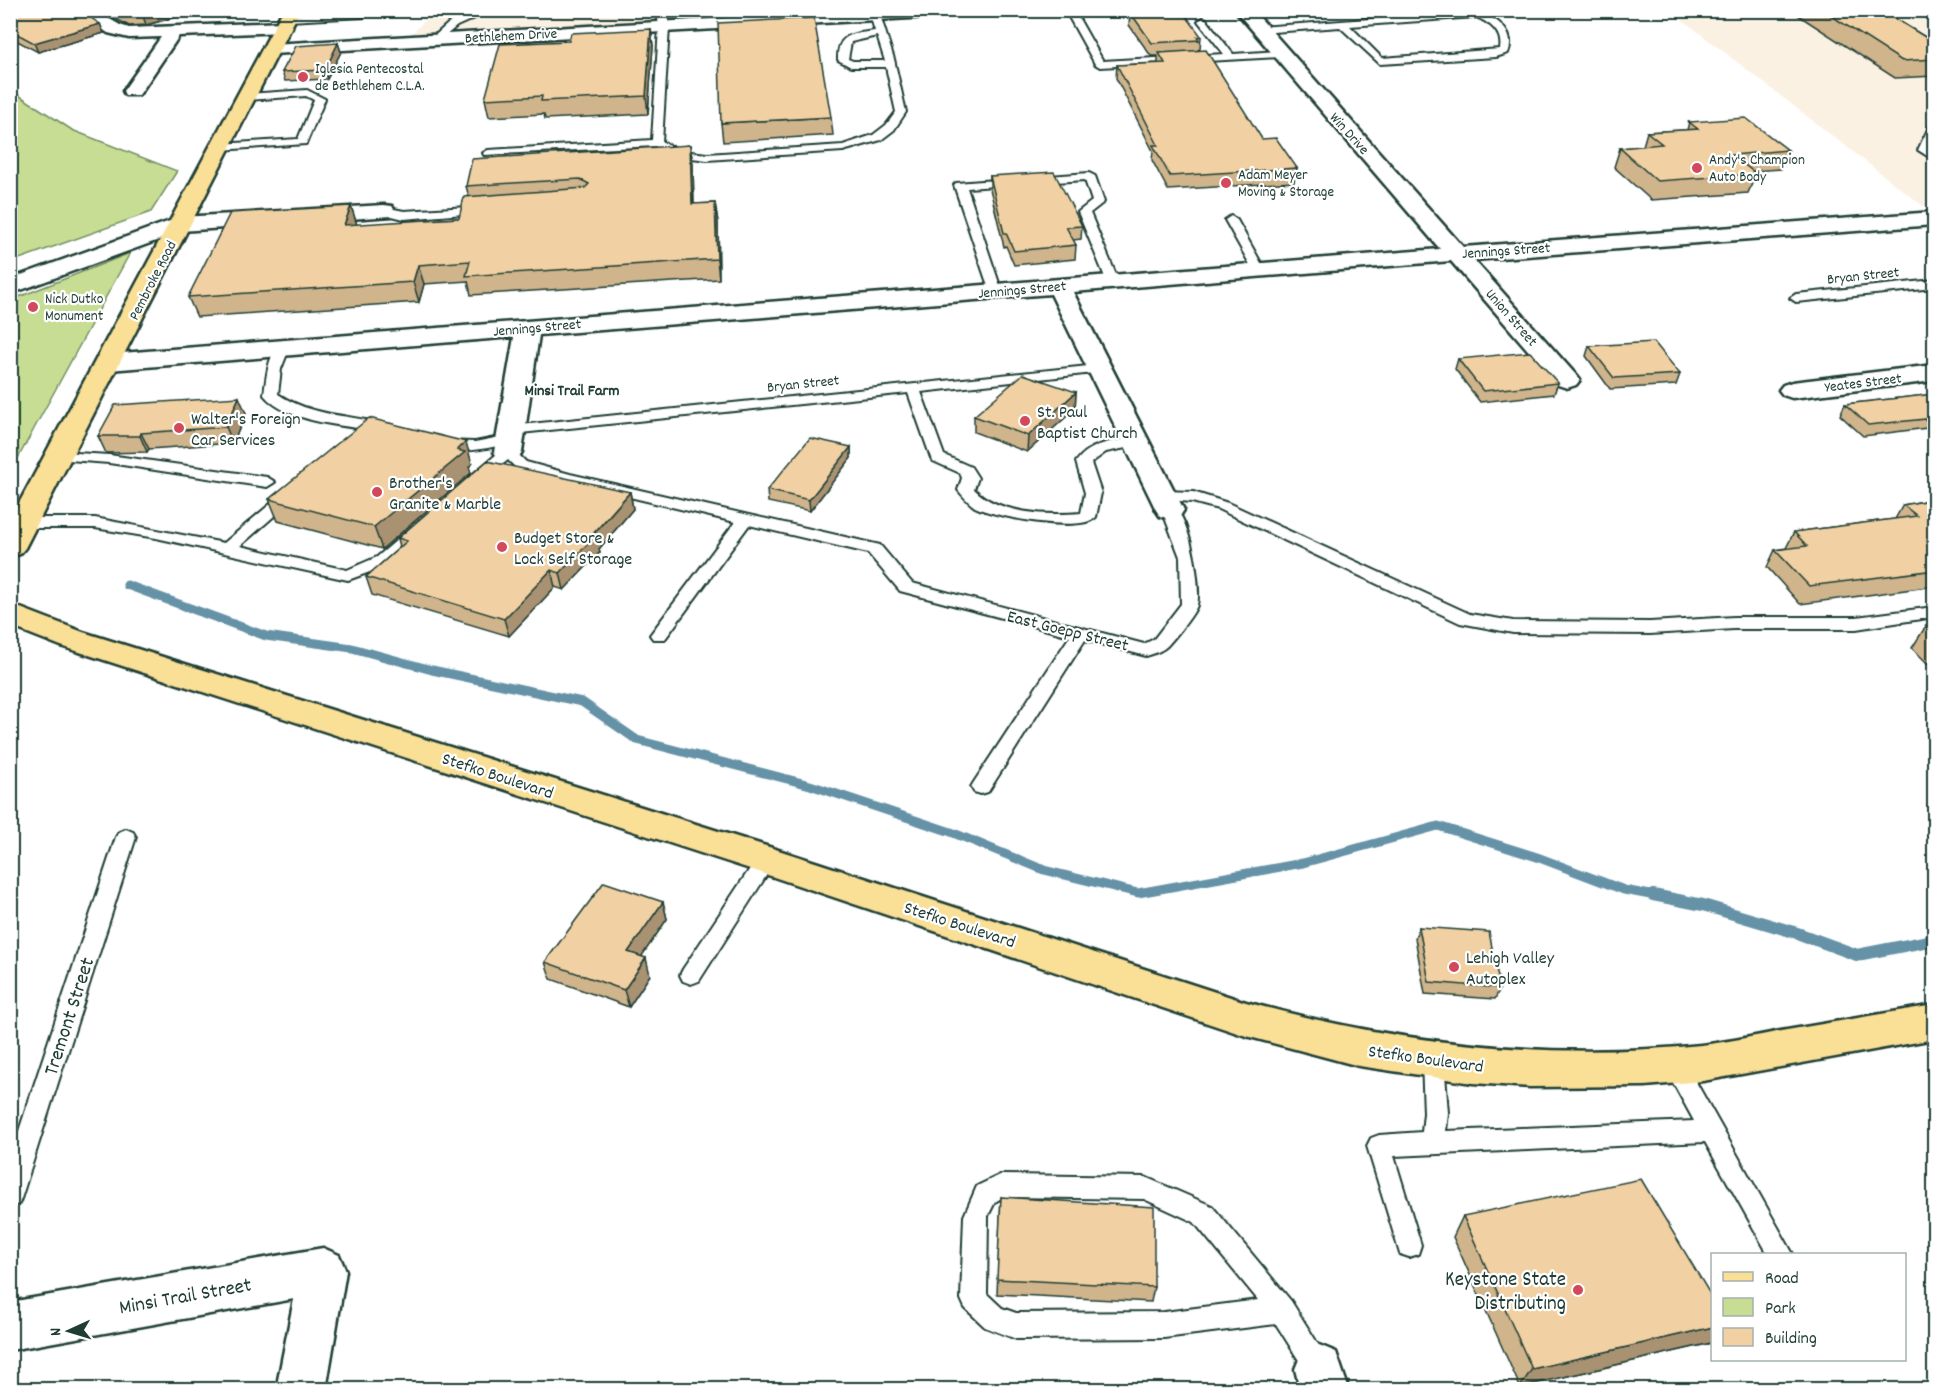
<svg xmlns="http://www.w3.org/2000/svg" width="1945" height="1400" viewBox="0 0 1945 1400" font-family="Dekko,sans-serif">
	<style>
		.built { fill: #fbf1e3 }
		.green { fill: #c6dd93; stroke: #728d64; stroke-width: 1.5 }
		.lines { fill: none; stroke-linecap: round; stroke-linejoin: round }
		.stream-far1 { stroke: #6592a6; stroke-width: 9 }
		.stream { stroke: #6592a6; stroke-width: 12 }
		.service-casing { stroke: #1f3d34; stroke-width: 4 }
		.minor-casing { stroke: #1f3d34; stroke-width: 5 }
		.tertiary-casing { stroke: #1f3d34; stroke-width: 5 }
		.primary-casing { stroke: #1f3d34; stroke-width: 5 }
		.service { fill: #fff; fill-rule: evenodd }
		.minor { fill: #fff; fill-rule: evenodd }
		.tertiary { fill: #fff; fill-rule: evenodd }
		.primary { fill: #fadf96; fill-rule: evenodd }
		.wall { fill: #cfb48c; stroke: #1f3d34; stroke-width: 1.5 }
		.shaded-wall { fill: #a99272; stroke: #1f3d34; stroke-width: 1.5 }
		.building { fill: #f1d1a3; stroke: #1f3d34; stroke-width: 1.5 }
		.poi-dot { fill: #d1495b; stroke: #fff; stroke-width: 2 }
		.labels { text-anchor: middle; stroke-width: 4.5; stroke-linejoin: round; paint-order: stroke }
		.far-street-label { font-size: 15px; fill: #1f3d34; stroke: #fff }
		.far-poi-label { font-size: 15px; fill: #1f3d34; stroke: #fff; text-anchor: start }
		.far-neighbourhood-label { font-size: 16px; font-weight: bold; fill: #1f3d34; stroke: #fff }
		.poi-label { font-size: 18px; fill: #1f3d34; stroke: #fff; text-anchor: start }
		.street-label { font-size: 18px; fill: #1f3d34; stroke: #fff }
		.near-street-label { font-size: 21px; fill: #1f3d34; stroke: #fff }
		.near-poi-label { font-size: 21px; fill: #1f3d34; stroke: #fff; text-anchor: end }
	</style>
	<rect width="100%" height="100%" fill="#fff"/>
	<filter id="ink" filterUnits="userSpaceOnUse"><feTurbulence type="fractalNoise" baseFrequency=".0167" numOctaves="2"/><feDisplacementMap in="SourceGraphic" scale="12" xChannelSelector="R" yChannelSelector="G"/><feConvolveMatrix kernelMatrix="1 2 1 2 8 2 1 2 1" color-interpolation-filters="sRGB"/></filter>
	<g filter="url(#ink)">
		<!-- built -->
		<g class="built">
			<polygon points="435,11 841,11 411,34"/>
			<polygon points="1671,11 1934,11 1934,205 1923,206"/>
		</g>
		<!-- green -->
		<g class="green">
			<polygon points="11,90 72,130 177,171 151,212 11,262"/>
			<polygon points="130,253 11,471 11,300"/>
		</g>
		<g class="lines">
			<!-- stream-far1 -->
			<polyline class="stream-far1" points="127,585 266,636 352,648 432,670 582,702 637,740 810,785 951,832 1044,870 1138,893 1303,863 1438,826 1537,857 1624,890 1661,897"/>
			<!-- stream -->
			<polyline class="stream" points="1653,895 1703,905 1797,933 1857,955 1934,940"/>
			<defs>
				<g id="service">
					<polygon points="372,10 364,17 288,21 283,18 288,15"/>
					<polygon points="477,10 493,10 457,26 439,41 431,39 450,22"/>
					<path d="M657,10H667L669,27L662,142L683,151L707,154L843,145L873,135L886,125L896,112L886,67H851L838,60C837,33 853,34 875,31L870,15L875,12L880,15L894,59L906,112L894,130L881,140L843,151L707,160L677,156L655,146L484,155L483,153L488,150L652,140L659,27ZM877,36L885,61H853L848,59L851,42Z"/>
					<polygon points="1065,10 1074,10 1103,61 1224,54 1198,21 1203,18 1206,19 1233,54 1280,51 1285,54 1280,57 1100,67 1095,64"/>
					<path d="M1477,11C1495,17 1517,32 1508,53L1496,57L1380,64L1340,27L1260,33L1255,30L1260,27ZM1476,17C1490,23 1503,32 1500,49L1382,58L1350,26Z"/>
					<polygon points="307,90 325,99 306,144 220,150 215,147 220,144 298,139 314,100 306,96 246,100 241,97 246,94"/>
					<polygon points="1934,124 1934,137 1929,149 1934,153 1934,160 1918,150 1929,127"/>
					<polygon points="1089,173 1095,176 1104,202 1090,213 1119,282 1117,285 1113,286 1107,282 1078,212 1092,201 1085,180 967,188 1002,292 1001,295 991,295 954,185 956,183"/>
					<polygon points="484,206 488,208 488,212 404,219 380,213 378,211 384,207 404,211"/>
					<polygon points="1231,216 1237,220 1265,270 1263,273 1255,273 1253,270 1225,220"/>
					<polygon points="1934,280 1934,288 1796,302 1790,298 1796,294"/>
					<path d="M282,345L289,349L281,369L278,394C312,417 352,415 391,425L393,428L391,431L386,432C351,426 288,424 264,395C266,382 268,349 282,345Z"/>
					<path d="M1098,365L1103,366L1105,369L1103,372L921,392L944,455L971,467L978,478L974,489C998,514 1048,516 1081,513L1085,493L1076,462C1091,442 1113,441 1136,438L1141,439L1143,442L1141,445L1106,452L1091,463L1101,493L1096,517C1082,533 994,517 975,507C969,503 963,496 958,490L962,478L960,473L933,461L931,458L908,393L511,434L504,430L511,426Z"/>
					<path d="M510,435L515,436L517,439L515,442C498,446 450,458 438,445L445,441L475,442Z"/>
					<path d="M508,448L513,449L526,462L570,474L880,545L912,583L1144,644L1154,639L1181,604L1180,557L1162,510L1170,505C1189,510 1202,586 1197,605C1196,612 1173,640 1167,646C1162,651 1153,654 1146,656L1085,640L988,792L981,794L974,792L971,787L974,782L1070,636L900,591L868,553L749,525L665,639H653L650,635L653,631L735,522L562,481L516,468L508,460L483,480H473L470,477L473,474L503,449Z"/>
					<polygon points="60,452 109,455 267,477 275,482 267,487 109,463 55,459 53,456 55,453"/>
					<polygon points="292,488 297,490 300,493 297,496 240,546 347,570 377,557 411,528 417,526 425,531 389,565 348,580 156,538 95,528 23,528 15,523 23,518 95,518 224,543 287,490"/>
					<polygon points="1163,491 1193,492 1228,503 1470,614 1513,621 1650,622 1734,617 1856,617 1934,607 1934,617 1856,629 1734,629 1650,634 1513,633 1460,623 1218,509 1192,502 1158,499 1155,496"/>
					<polygon points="126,829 133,832 136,837 22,1196 19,1204 10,1207 10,1158 116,837 119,832"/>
					<polygon points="766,852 773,855 776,860 773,865 699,981 691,984 683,981 680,975 683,969 759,855"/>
					<polygon points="1433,1051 1441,1054 1444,1061 1448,1113 1446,1131 1694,1121 1664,1066 1667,1059 1675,1056 1683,1059 1793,1254 1768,1254 1705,1142 1394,1156 1421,1245 1418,1254 1409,1257 1400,1254 1367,1146 1371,1138 1379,1135 1422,1132 1424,1113 1422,1061 1425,1054"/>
					<path d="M1000,1175L1145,1177L1212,1206L1291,1301L1328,1360L1332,1369L1328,1378L1319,1382L1310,1378L1276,1324L1164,1338L1016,1339L985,1327L965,1308L961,1299L964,1216L977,1186ZM1003,1197L1144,1199L1194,1222L1258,1300L1164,1312L1016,1313L1002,1308L987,1294L988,1216L995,1202Z"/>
				</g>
				<g id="minor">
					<polygon points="73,10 94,10 120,25 129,28 283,22 289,23 292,27 289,31 283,32 179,36 139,95 125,95 123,91 161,37 129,38 108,33"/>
					<polygon points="866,10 973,10 965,15 272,54 266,53 263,49 266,45 272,44"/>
					<polygon points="1235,10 1253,10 1463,247 1934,212 1934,225 1474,260 1576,375 1580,380 1576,385 1567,388 1558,385 1451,261 1073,292 1184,510 1180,516 1170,519 1160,516 1156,510 1051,294 539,335 522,452 518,458 508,460 498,458 494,452 514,337 109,370 100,367 96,362 100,357 109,354 1440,249"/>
					<polygon points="384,205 392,206 395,211 392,216 181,231 173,229 170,224 173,219 181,217"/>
					<polygon points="1934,365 1934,381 1792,398 1783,395 1779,390 1783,385 1792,382"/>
					<polygon points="323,1248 339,1255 346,1271 326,1390 276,1390 294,1299 10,1350 10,1302"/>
					<polygon points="1319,1345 1336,1352 1349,1390 1300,1390 1295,1369 1302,1352"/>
				</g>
				<polygon id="tertiary" points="181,217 189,219 192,224 189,229 10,294 10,279"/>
				<g id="primary">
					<polygon points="283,10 300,10 25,548 20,554 10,557 10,520"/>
					<path d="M10,604L83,632L766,846L1246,1002C1395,1043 1546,1061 1701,1045C1728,1042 1755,1036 1781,1031C1832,1022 1883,1014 1934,1005V1039L1703,1081L1645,1086L1530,1087L1473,1083L1359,1066L1246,1036L753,870L61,646L10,626Z"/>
				</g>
			</defs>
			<!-- service casing -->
			<use href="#service" class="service-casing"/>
			<!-- minor casing -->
			<use href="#minor" class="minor-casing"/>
			<!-- tertiary casing -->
			<use href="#tertiary" class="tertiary-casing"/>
			<!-- primary casing -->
			<use href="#primary" class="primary-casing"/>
			<!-- service -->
			<use href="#service" class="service"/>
			<!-- minor -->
			<use href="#minor" class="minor"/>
			<!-- tertiary -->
			<use href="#tertiary" class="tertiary"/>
			<!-- primary -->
			<use href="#primary" class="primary"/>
		</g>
		<!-- wall -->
		<g class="wall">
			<polygon points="100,10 185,10 183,15 146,25 129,26"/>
			<polygon points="1790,10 1881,10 1935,43 1935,76 1895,78"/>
			<polygon points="1130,12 1201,36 1200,49 1198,50 1198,51 1262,139 1297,168 1294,182 1168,190 1152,160 1153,151 1116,78 1117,65 1158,63 1158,56 1151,56 1129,25"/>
			<polygon points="10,15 100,24 104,33 38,52 10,37"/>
			<polygon points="651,29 653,46 648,114 545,119 544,114 489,117 485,99 569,41"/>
			<polygon points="338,43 341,52 327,79 285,81 282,72"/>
			<polygon points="831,117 833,135 723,142 721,123"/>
			<polygon points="1689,122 1788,150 1781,169 1752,171 1756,174 1748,193 1651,200 1614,167 1620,148 1643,146 1647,132 1687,130"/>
			<polygon points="690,145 693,164 694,204 715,203 718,222 719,279 471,295 468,281 424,284 419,302 197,317 188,297 351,206 357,225 459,218 469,197 466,186"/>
			<polygon points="990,176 1082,226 1081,239 1073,240 1076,245 1075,259 1014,265 1006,246 1004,247 990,189"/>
			<polygon points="1589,346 1680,374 1676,385 1610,389 1586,356"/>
			<polygon points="1458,359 1558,383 1554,394 1480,402 1455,369"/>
			<polygon points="1076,392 1075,409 1027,452 974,432 974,416"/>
			<polygon points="1935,394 1935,427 1863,436 1840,415 1845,404"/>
			<polygon points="246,413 233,443 149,449 147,452 106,453 98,436"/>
			<polygon points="851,447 851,458 810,511 768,502 767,490"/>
			<polygon points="472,464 469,467 471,473 382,549 278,521 269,499"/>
			<polygon points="630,492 633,509 599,549 600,552 564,590 555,587 509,636 372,595 366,577 400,547 398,538"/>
			<polygon points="1935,499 1935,586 1800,604 1767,567 1775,550 1786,548 1794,532 1895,519 1903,505"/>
			<polygon points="1935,625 1935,671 1912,648 1926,626"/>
			<polygon points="663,902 667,919 641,956 650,975 629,1007 551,979 545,962"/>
			<polygon points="1419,927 1500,988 1495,999 1425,994 1415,938"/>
			<polygon points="1001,1197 1154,1287 1151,1302 997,1294"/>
			<polygon points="1463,1216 1713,1299 1713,1341 1711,1343 1520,1387 1453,1237"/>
		</g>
		<!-- shaded-wall -->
		<g class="shaded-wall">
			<polygon points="163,10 185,10 183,15 146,25 143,16"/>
			<polygon points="100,24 104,33 38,52 34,43"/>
			<polygon points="651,29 653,46 648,114 646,96"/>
			<polygon points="338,43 341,52 327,79 325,70"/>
			<polygon points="690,145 693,164 694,223 692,204"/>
			<polygon points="715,203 718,222 719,279 717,259"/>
			<polygon points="351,206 357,225 344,225"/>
			<polygon points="418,265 424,284 419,302 413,282"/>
			<polygon points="1076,392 1075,409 1027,452 1028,436"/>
			<polygon points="239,397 246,413 233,443 226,427"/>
			<polygon points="141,433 149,449 147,452 140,436"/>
			<polygon points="466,442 472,464 469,467 471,473 382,549 374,527"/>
			<polygon points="851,447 851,458 810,511 809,500"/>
			<polygon points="630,492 633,509 599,549 600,552 564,590 560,573"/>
			<polygon points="551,570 555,587 509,636 504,619"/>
			<polygon points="663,902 667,919 633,969 628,952"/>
			<polygon points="646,958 650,975 629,1007 624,990"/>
			<polygon points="1713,1327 1713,1341 1711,1343 1520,1387 1532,1369"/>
		</g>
		<!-- building -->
		<g class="building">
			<polygon points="15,10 79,10 100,24 34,43 10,30 10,15"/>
			<polygon points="113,10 163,10 143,16 126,17"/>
			<polygon points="1150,10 1182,10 1201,36 1197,37 1199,40 1152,43 1130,12"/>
			<polygon points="1822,10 1881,10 1935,43 1935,59 1902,61"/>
			<polygon points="814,18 831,117 721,123 718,23"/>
			<polygon points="651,29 646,96 541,101 542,96 485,99 500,44 569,41 571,33"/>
			<polygon points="338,43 325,70 282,72 296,46"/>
			<polygon points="1206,50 1262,139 1276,138 1297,168 1170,176 1153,145 1158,145 1117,65 1165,63 1159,53"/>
			<polygon points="1746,118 1788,150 1732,155 1756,174 1657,181 1620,148 1662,144 1647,132 1698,129 1689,122"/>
			<polygon points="690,145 692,204 715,203 717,259 466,276 470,261 418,265 413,282 188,297 230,213 351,206 344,225 459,218 464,197 585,188 589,184 580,179 466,186 472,159"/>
			<polygon points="1054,172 1082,226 1066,227 1076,245 1014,251 1006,233 1004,233 990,176"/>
			<polygon points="1654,342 1680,374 1614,378 1589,346"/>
			<polygon points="1530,352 1558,383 1483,391 1458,359"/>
			<polygon points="1023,374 1076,392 1028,436 974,416"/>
			<polygon points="1935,394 1935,418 1868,425 1845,404"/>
			<polygon points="239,397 226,427 141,433 140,436 98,436 115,405"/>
			<polygon points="369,418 466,442 457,450 465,452 374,527 269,499"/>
			<polygon points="810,438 851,447 809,500 767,490"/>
			<polygon points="487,461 630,492 593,534 596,535 560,573 551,570 504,619 366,577 407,541 398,538"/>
			<polygon points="1935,499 1935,570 1809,586 1775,550 1807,546 1794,532 1917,516 1903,505"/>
			<polygon points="1935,625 1935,635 1926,626"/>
			<polygon points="604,882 663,902 628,952 646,958 624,990 545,962"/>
			<polygon points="1419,927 1489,932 1500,988 1429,982"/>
			<polygon points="1641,1179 1713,1299 1713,1327 1532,1369 1463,1216"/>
			<polygon points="1001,1197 1154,1207 1154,1287 997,1279"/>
		</g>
	</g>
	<!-- markers -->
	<g class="poi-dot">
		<circle cx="303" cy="77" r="6"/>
		<circle cx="1697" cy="168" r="6"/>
		<circle cx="1226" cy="183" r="6"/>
		<circle cx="33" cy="307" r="6"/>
		<circle cx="1025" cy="421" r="6"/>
		<circle cx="179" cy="428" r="6"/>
		<circle cx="377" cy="492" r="6"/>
		<circle cx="502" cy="547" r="6"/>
		<circle cx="1454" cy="967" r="6"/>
		<circle cx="1578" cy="1290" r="6"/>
	</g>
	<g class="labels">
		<!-- far-street labels -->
		<g class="far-street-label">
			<text transform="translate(511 35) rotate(-3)" y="5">Bethlehem Drive</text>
			<text transform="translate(1350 133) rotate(48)" y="5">Win Drive</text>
			<text transform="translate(1506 250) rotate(-4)" y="5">Jennings Street</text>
			<text transform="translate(1863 275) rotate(-6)" y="5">Bryan Street</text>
			<text transform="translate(152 280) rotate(-63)" y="5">Pembroke Road</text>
			<text transform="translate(1022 289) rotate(-5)" y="5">Jennings Street</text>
			<text transform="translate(1512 317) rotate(49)" y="5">Union Street</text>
			<text transform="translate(537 327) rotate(-5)" y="5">Jennings Street</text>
			<text transform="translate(1863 382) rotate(-7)" y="5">Yeates Street</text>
			<text transform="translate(803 383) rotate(-6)" y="5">Bryan Street</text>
		</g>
		<!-- far-poi labels -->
		<g class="far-poi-label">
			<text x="315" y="73">Iglesia Pentecostal<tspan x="315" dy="17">de Bethlehem C.L.A.</tspan></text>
			<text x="1709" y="164">Andy's Champion<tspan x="1709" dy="17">Auto Body</tspan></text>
			<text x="1238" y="179">Adam Meyer<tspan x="1238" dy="17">Moving &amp; Storage</tspan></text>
			<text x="45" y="303">Nick Dutko<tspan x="45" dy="17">Monument</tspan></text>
		</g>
		<!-- far-neighbourhood labels -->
		<g class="far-neighbourhood-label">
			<text x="572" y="395">Minsi Trail Farm</text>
		</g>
		<!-- poi labels -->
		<g class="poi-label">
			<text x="1037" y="417">St. Paul<tspan x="1037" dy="21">Baptist Church</tspan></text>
			<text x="191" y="424">Walter's Foreign<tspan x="191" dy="21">Car Services</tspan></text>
			<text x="389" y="488">Brother's<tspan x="389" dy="21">Granite &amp; Marble</tspan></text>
			<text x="514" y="543">Budget Store &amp;<tspan x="514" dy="21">Lock Self Storage</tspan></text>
			<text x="1466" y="963">Lehigh Valley<tspan x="1466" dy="21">Autoplex</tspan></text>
		</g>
		<!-- street labels -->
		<g class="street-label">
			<text transform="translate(1068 630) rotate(14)" y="6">East Goepp Street</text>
			<text transform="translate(498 775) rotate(18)" y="6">Stefko Boulevard</text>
			<text transform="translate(960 924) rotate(18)" y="6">Stefko Boulevard</text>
			<text transform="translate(1426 1058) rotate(8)" y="6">Stefko Boulevard</text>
		</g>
		<!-- near-street labels -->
		<g class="near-street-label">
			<text transform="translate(68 1016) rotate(-72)" y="7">Tremont Street</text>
			<text transform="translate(185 1295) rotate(-10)" y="7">Minsi Trail Street</text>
		</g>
		<!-- near-poi labels -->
		<g class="near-poi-label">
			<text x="1566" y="1285">Keystone State<tspan x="1566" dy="24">Distributing</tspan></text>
		</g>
	</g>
	<!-- margin -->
	<rect width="1945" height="1400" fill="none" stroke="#fff" stroke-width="36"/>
	<rect x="18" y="18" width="1909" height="1364" fill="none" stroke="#1f3d34" stroke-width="2" filter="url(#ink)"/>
	<!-- legend -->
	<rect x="1711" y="1253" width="195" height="108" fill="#ffffff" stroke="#a5b1ae" stroke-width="1.5"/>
	<rect x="1723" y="1272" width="30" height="9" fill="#fadf96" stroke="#a5b1ae" stroke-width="1.5"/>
	<text x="1765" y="1283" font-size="18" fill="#1f3d34">Road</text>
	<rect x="1723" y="1298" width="30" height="18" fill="#c6dd93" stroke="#a5b1ae" stroke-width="1.5"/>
	<text x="1765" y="1313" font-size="18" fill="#1f3d34">Park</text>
	<rect x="1723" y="1328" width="30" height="18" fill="#f1d1a3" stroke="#a5b1ae" stroke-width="1.5"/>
	<text x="1765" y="1343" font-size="18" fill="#1f3d34">Building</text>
	<!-- north arrow -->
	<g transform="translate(69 1331) rotate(266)" stroke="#ffffff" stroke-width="4.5" paint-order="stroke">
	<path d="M0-4.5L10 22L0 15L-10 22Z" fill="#1f3d34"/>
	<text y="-9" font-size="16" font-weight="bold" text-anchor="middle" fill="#1f3d34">N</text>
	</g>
</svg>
